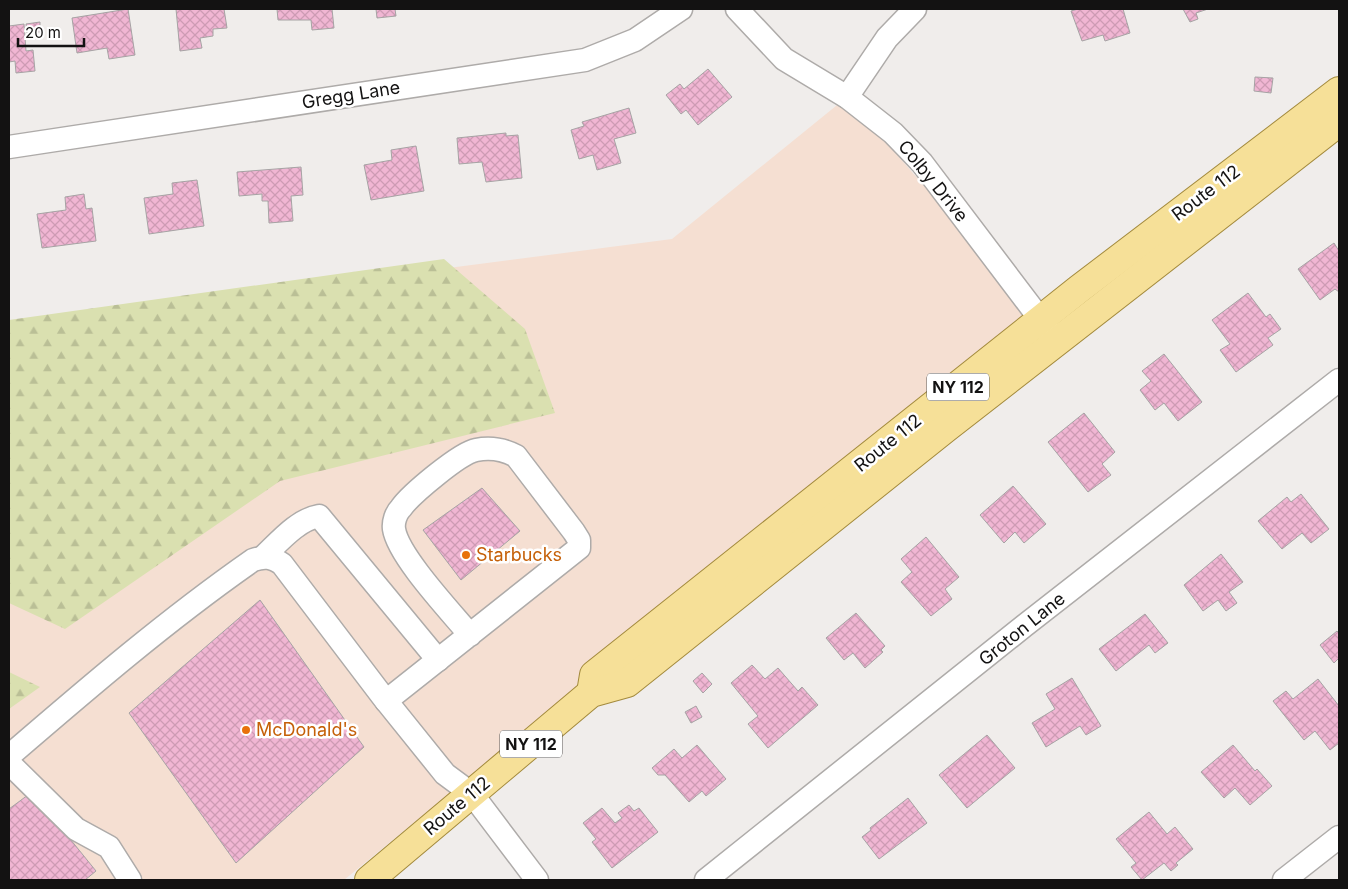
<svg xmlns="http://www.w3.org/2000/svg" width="1348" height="889" viewBox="0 0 1348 889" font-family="Inter,sans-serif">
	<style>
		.commercial { fill: #f5dfd2 }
		.forest { fill: url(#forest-firs) }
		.building { fill: url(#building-cross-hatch); stroke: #a6a3a4 }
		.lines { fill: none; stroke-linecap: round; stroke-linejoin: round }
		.minor-casing { stroke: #aeaba9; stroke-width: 25 }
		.major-casing { stroke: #a38a3d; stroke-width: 30 }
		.minor { stroke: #fff; stroke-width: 22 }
		.major { stroke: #f6e098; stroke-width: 28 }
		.food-dot { fill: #e8710a; stroke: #fff; stroke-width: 2 }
		.labels { text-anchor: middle; stroke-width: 5; stroke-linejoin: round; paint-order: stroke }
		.shield { fill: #fff; stroke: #5a5959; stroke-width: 1 }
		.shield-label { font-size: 16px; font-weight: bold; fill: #131212 }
		.street-label { font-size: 18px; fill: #131212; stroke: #fff }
		.food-label { font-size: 18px; fill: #c56008; stroke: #fff; text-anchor: start }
	</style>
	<defs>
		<pattern id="forest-firs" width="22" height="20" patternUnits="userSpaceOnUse" patternTransform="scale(1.25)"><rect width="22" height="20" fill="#dae0b0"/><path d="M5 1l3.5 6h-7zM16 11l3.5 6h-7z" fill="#babf96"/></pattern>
		<pattern id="building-cross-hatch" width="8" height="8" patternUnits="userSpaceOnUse" patternTransform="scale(1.25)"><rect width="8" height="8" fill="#f0b6d3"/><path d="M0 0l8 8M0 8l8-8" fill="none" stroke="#cd9bb4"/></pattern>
	</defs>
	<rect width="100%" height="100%" fill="#f0edeb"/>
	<!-- commercial -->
	<polygon class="commercial" points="847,97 1041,321 594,675 344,880 9,880 9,325 672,239"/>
	<!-- forest -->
	<g class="forest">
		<polygon points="444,259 525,329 555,413 280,481 65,629 9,603 9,320"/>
		<polygon points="9,672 40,687 9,709"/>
	</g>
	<!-- building -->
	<g class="building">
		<polygon points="128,9 135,55 109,59 107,48 77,53 72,18"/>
		<polygon points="176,9 224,9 227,28 213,29 213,36 200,38 202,48 180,51"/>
		<polygon points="277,9 332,9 334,28 312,30 311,20 278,20"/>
		<polygon points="376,9 395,9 396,16 377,18"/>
		<polygon points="1078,9 1123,9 1130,33 1105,41 1103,35 1082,41 1071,11"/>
		<polygon points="1183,9 1208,9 1196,13 1198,19 1190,22"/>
		<polygon points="40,22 40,32 27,33 26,24"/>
		<polygon points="24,24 26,51 33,50 35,71 16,73 15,61 9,62 9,26"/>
		<polygon points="708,69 732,97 698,125 686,110 681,114 666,95 680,84 684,89"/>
		<polygon points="1255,77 1273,78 1271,93 1254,91"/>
		<polygon points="629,108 636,133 614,139 621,163 597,170 593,155 579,159 571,130 584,126 582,122"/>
		<polygon points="506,133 506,136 518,135 522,178 486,182 482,162 459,164 457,138"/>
		<polygon points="416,146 424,191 371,200 364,165 392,160 391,150"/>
		<polygon points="301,167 303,195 291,196 293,221 269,223 268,201 262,201 262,194 239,196 237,172"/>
		<polygon points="197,180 204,226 149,234 144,198 173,194 172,183"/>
		<polygon points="84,194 86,209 92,208 96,241 42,248 37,214 66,210 65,197"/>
		<polygon points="1334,243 1339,251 1339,292 1335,289 1320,300 1298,269"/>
		<polygon points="1248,293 1266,317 1270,314 1281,329 1268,338 1273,345 1236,372 1220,350 1230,344 1212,320"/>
		<polygon points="1164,354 1202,402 1178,421 1164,403 1155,410 1140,390 1151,381 1142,371"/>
		<polygon points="1084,413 1115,452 1102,464 1111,475 1088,492 1048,442"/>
		<polygon points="1013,486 1046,524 1024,543 1015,532 1004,543 980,515"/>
		<polygon points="482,488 520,531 461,580 423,530"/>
		<polygon points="1301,494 1329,529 1311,543 1302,533 1282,549 1258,521 1287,497 1291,502"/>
		<polygon points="926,537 959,577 945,589 952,599 931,616 901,582 912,572 901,559"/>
		<polygon points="1221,554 1243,582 1229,592 1237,603 1226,611 1218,600 1203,611 1184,585"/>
		<polygon points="260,600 364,747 236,863 129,713"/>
		<polygon points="856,613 885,646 881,650 883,652 865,668 853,653 844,660 826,638"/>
		<polygon points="1145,614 1168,643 1155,653 1149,645 1116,671 1099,649"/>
		<polygon points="1337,631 1339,633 1339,658 1334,663 1320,645"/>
		<polygon points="752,665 765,679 778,668 798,691 802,687 818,705 768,748 748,724 758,716 731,683"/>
		<polygon points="702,673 712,684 703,693 693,681"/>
		<polygon points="1072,678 1101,726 1086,735 1080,726 1046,747 1032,723 1055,709 1046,694"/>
		<polygon points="1318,679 1339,706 1339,743 1330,750 1315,731 1304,740 1273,701 1286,691 1293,699"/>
		<polygon points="696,706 702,717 691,723 685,712"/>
		<polygon points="987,735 1015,768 967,808 939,775"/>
		<polygon points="697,745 726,779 706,796 702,791 689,802 665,775 658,775 652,768 674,749 682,758"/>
		<polygon points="1233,745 1255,771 1257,769 1272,786 1250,805 1235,788 1224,798 1201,772"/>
		<polygon points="32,792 96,871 85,880 9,880 9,809"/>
		<polygon points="908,798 927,823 879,859 862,837 871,830 870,828"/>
		<polygon points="629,805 634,811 639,808 658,832 612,868 592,842 596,839 583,823 602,808 615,823 622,818 618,813"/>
		<polygon points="1149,812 1167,834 1175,827 1193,849 1176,863 1178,865 1171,871 1164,863 1142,880 1131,867 1136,863 1116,839"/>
	</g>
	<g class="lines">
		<defs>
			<g id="minor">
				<polyline points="737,9 784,59 847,97 893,133 922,163 1050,332"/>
				<polyline points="847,97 887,38 915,9"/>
				<polyline points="9,147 585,60 635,40 681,9"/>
				<path d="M263,557C279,542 297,520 319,516L438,660"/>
				<path d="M386,701L579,548V540L574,532L516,456C503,449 491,447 476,450C460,453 411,494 401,508C396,513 393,522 394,529C398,556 451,612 470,635"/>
				<path d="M9,756C88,688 167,620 253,560C265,556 272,557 282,564L383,697L445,774L472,794L537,880"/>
				<polyline points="9,763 76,829 109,847 130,880"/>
				<polyline points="706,880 1024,626 1339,380"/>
				<polyline points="1284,880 1339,837"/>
			</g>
			<g id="major">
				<polyline points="591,693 594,675 1079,289 1339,91"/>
				<polyline points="369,880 591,693 627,683 946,428 1339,122"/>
			</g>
		</defs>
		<!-- minor casing -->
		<use href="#minor" class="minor-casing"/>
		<!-- major casing -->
		<use href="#major" class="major-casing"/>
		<!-- minor -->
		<use href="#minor" class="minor"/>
		<!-- major -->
		<use href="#major" class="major"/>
	</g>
	<!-- markers -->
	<g class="food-dot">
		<circle cx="466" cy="555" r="5"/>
		<circle cx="246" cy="730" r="5"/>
	</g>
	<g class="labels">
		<!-- shield labels -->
		<g class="shield">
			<rect x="927" y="373.5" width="62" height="27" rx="4"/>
			<rect x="500" y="730.5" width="62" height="27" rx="4"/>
		</g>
		<g class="shield-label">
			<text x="958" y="393">NY 112</text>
			<text x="531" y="750">NY 112</text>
		</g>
		<!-- street labels -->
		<g class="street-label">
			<text transform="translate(351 95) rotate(-9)" y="6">Gregg Lane</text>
			<text transform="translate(933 181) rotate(51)" y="6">Colby Drive</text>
			<text transform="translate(1206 193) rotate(-37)" y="6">Route 112</text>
			<text transform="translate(888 443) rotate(-39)" y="6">Route 112</text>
			<text transform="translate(1022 629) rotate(-39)" y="6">Groton Lane</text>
			<text transform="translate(457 806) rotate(-40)" y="6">Route 112</text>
		</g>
		<!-- food labels -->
		<g class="food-label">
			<text x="476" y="561">Starbucks</text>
			<text x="256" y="736">McDonald's</text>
		</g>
	</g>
	<!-- border -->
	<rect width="1348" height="889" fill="none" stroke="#131212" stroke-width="20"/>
	<!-- scale -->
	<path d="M18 38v8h66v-8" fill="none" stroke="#131212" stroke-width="2.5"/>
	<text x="25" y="38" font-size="15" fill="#131212" stroke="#ffffff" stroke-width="4" paint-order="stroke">20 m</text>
</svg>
